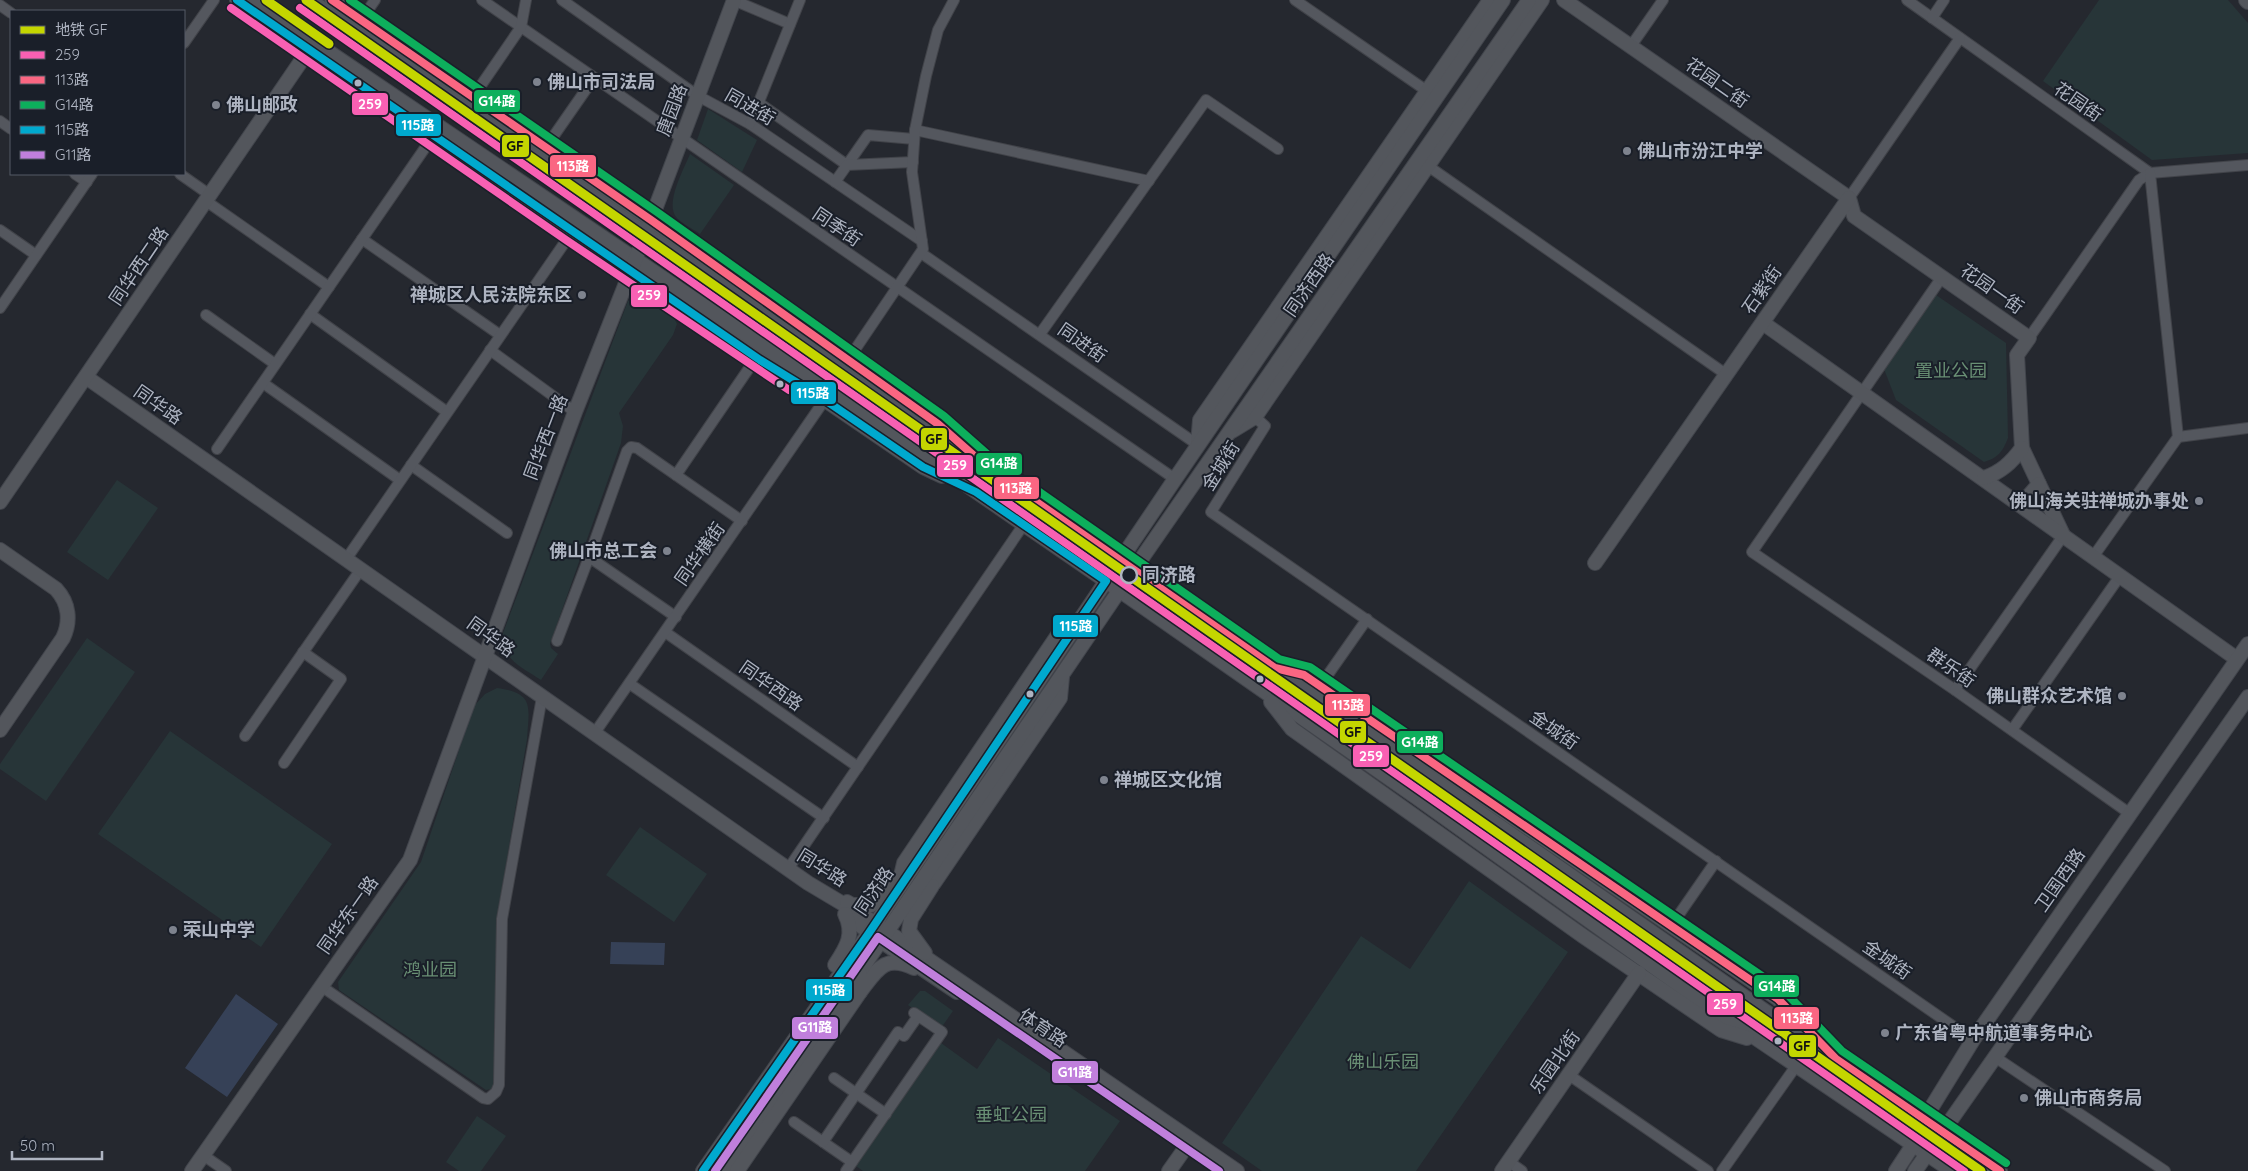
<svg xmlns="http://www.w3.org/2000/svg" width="2248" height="1171" viewBox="0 0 2248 1171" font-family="Quicksand,'Noto Sans SC',sans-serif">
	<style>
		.green { fill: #273538 }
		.water { fill: #364157 }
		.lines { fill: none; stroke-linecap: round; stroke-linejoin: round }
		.street-casing { stroke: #414349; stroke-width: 12 }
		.secondary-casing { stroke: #42454c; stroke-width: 16 }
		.street { stroke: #54575e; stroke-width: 10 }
		.secondary { stroke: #53565c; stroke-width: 14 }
		.bus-1-casing { stroke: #1a1f29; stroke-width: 11 }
		.bus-2-casing { stroke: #1a1f29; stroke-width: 11 }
		.bus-3-casing { stroke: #1a1f29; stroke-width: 11 }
		.bus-4-casing { stroke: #1a1f29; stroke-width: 11 }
		.bus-5-casing { stroke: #1a1f29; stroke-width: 11 }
		.bus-1 { stroke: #f860b3; stroke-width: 8 }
		.bus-2 { stroke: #fa6682; stroke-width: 8 }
		.bus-3 { stroke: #0daf5c; stroke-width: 8 }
		.bus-4 { stroke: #00a9ce; stroke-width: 8 }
		.bus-5 { stroke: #c07fdc; stroke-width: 8 }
		.metro-1-casing { stroke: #1a1f29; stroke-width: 12 }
		.metro-1 { stroke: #c4d600; stroke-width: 9 }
		.poi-dot { fill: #7e838e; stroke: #1a1f29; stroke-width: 2 }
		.bus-dot { fill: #aeb4c1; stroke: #1a1f29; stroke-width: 2 }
		.stop-dot { fill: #1a1f29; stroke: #aeb4c1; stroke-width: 2.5 }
		.labels { text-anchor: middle; stroke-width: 4; stroke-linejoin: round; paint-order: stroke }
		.poi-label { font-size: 18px; font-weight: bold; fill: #aeb4c1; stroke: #1a1f29; text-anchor: start }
		.street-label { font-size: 18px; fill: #aeb4c1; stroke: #1a1f29 }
		.park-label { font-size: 18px; fill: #698f74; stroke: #1a1f29 }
		.stop-label { font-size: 18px; font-weight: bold; fill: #aeb4c1; stroke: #1a1f29; text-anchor: start }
		.line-badge { stroke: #1a1f29; stroke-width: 2 }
		.badge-label { font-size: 14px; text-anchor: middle; font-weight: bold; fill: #fff }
		.pale-badge-label { font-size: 14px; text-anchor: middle; font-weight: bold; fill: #111 }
	</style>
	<rect width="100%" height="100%" fill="#25282f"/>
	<!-- green -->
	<g class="green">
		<polygon points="2099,0 2228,0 2248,23 2248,153 2152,160 2043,81"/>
		<polygon points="708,109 757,140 742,172 697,140"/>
		<path d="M690,154L734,185L700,234C693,229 683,224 677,218C664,204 684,169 690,154Z"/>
		<path d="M636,295C650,296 672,310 677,324L673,335L619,413L623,426L621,443L550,644L551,648L558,654L541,680C520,666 502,660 503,633L628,301Z"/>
		<path d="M1936,295L2006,343L2008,438C2003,451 1998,458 1984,462L1896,400L1884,369Z"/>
		<polygon points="117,480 158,508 108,580 67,552"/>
		<polygon points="87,638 135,672 46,801 0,769 0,764"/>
		<path d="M497,688C535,693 529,707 527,739L497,918L495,1083L491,1089L486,1090L339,990L338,982L421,862L474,706L485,694Z"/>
		<polygon points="170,731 332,844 261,947 98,834"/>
		<polygon points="640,827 707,874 674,922 606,875"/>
		<polygon points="1469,881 1568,952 1416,1171 1262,1171 1222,1143 1361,936 1410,969"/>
		<polygon points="920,991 925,991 953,1011 941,1028 908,1005"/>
		<polygon points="998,1038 1120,1121 1085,1171 863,1171 856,1166 941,1043 977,1069"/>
		<polygon points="477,1116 506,1136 481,1171 459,1171 446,1162"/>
	</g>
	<!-- water -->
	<g class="water">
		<polygon points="611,942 665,943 664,965 610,964"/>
		<polygon points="236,994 278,1024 227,1097 185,1068"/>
	</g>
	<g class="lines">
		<defs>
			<g id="street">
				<polyline points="482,0 1175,479"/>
				<polyline points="562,0 698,96 750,124 922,241"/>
				<polyline points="733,0 790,24"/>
				<polyline points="1295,0 1427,91"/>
				<polyline points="1907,0 2150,173 2248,165"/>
				<polyline points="0,5 11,13"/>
				<polyline points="1932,18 1944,0"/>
				<polyline points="361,20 375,0"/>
				<polyline points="184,43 214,0"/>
				<polyline points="1631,46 1663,0"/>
				<polyline points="473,97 521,27 526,0"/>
				<polyline points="759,103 847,165 868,135 914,139"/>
				<polyline points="0,121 11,129"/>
				<polyline points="750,124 800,0"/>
				<polyline points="915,130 1149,181"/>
				<polyline points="546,147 594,78"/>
				<polyline points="1428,166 1727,375"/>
				<polyline points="75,174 87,182"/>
				<polyline points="180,174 210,195"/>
				<polyline points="835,182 847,165 913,162"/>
				<polyline points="1849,198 1960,38"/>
				<polyline points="206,201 329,287"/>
				<polyline points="0,230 36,255"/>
				<polyline points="362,239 500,335"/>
				<polyline points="921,253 1198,445"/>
				<polyline points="1942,277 1752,552 1955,690 2129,813"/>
				<polyline points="0,308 92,174"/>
				<polyline points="310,314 447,412"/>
				<polyline points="206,315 275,364"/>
				<polyline points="1040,334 1206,100 1278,149"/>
				<polyline points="2029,338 2139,180 2150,173"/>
				<polyline points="490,350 575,412"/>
				<polyline points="848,360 923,249 912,172 915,130 926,76 938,30 954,0"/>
				<polyline points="263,383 400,480"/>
				<polyline points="1255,417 1265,426 1211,512 1973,1040"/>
				<polyline points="2178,437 2248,428"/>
				<polyline points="217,449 427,145"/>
				<polyline points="411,465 507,533"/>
				<polyline points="676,475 756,358"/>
				<polyline points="2093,557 2178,437 2150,173"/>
				<polyline points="347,558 572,232"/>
				<polyline points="676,617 589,557 627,451 631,447 637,448 742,521"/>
				<polyline points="665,632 858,767"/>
				<polyline points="557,641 589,557"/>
				<polyline points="630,684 824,818"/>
				<polyline points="1320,686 1367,619"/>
				<polyline points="1955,690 2063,536"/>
				<polyline points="2012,730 2120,576"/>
				<polyline points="594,734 828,395"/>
				<polyline points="245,736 361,569"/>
				<polyline points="284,763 341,679 303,652"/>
				<polyline points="788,869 1024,524"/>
				<polyline points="1671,926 1716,861"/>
				<polyline points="321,986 483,1098 488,1099 496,1092 499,1085 502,919 542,697"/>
				<polyline points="1995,1057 2165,1171"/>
				<polyline points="1569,1075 1708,1171"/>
				<polyline points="834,1078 886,1114"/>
				<polyline points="794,1122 852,1162"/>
				<polyline points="823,1142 898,1032 904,1036 918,1016"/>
				<polyline points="203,1155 226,1171"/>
				<polyline points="1508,1161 1522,1171"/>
				<polyline points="846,1171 942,1032 914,1013"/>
				<polyline points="1722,1171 1796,1066"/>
			</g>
			<g id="secondary">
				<polyline points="237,0 760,360 825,400 923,467 942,476"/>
				<polyline points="257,0 314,42 830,391 1106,581 1416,797 1710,1007 1952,1171"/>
				<polyline points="310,0 842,370 1121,559 1432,779 1805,1039 2000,1171"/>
				<polyline points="332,0 651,220 930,418"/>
				<polyline points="1564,0 1849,198"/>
				<polyline points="2246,0 2248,2"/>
				<polyline points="1849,198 1854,216 2029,338 2017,355 2022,448 2063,535"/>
				<polyline points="1763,323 2237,659"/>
				<polyline points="86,377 808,883 875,923 1237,1171"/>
				<polyline points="1232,431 1255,417 1542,0"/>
				<polyline points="1198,444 1200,420 1490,0"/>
				<path d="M1984,478C2001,472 2011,463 2022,448"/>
				<polyline points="0,502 308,51"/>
				<polyline points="2017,503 2025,500 2039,484"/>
				<path d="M0,550L56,589C69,603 71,621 63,638L0,730"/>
				<polyline points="1595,563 1849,198"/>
				<polyline points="1285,670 1304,675 1778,999 1816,1039"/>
				<polyline points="1271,702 1292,729 1583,936 1721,1030 1747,1038"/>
				<polyline points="900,880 904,863 1064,626 1078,625"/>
				<polyline points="917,894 934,883 1060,698 1062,677"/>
				<polyline points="847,902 852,905 871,905 883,894 893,880"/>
				<polyline points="846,915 881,941 957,992"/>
				<polyline points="925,953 909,931 911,919 932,886"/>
				<path d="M835,965C847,947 855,934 845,914"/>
				<path d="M860,992C877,970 884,954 914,968"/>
				<polyline points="192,1171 410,860 575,412 651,220 734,0"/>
				<polyline points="703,1171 869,933 1175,479 1503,0"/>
				<polyline points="724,1171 1119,591 1529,0"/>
				<polyline points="737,1171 860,992 860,974"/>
				<polyline points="1169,1171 1186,1147"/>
				<polyline points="1502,1171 1639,973"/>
				<polyline points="1896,1171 1913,1145 1925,1118 1973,1040 2248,644"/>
				<polyline points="1915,1171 2248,697"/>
			</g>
		</defs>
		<!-- street casing -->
		<use href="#street" class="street-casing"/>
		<!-- secondary casing -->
		<use href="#secondary" class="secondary-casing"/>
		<!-- street -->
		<use href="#street" class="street"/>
		<!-- secondary -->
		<use href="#secondary" class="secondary"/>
		<defs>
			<g id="bus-1">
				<polyline points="231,8 566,240 789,390"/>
				<polyline points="300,8 1964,1171"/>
			</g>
			<polyline id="bus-2" points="332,0 651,220 938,424 989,469 1275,668 1304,675 1778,999 1836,1059 2000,1171"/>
			<polyline id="bus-3" points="350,0 657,212 944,416 995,461 1279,659 1310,667 1784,991 1842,1051 2006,1163"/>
			<polyline id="bus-4" points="237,0 760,360 825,400 923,467 976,492 1106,581 869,933 703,1171"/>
			<polyline id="bus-5" points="715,1171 878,937 1219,1171"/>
		</defs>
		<!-- bus-1 casing -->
		<use href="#bus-1" class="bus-1-casing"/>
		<!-- bus-2 casing -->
		<use href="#bus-2" class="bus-2-casing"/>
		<!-- bus-3 casing -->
		<use href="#bus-3" class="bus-3-casing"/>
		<!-- bus-4 casing -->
		<use href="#bus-4" class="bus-4-casing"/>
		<!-- bus-5 casing -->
		<use href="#bus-5" class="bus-5-casing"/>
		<!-- bus-1 -->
		<use href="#bus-1" class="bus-1"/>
		<!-- bus-2 -->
		<use href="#bus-2" class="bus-2"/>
		<!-- bus-3 -->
		<use href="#bus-3" class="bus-3"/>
		<!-- bus-4 -->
		<use href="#bus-4" class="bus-4"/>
		<!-- bus-5 -->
		<use href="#bus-5" class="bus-5"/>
		<defs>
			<g id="metro-1">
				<polyline points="266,0 329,44"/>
				<polyline points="306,0 1981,1171"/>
			</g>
		</defs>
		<!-- metro-1 casing -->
		<use href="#metro-1" class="metro-1-casing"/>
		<!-- metro-1 -->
		<use href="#metro-1" class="metro-1"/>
	</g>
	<!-- markers -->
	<g class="poi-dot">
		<circle cx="537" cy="82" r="5"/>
		<circle cx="216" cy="105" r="5"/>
		<circle cx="1627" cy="151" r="5"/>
		<circle cx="582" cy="295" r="5"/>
		<circle cx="2199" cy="501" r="5"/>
		<circle cx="667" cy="551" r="5"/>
		<circle cx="2122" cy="696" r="5"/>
		<circle cx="1104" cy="780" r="5"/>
		<circle cx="173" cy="930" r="5"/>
		<circle cx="1885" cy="1033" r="5"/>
		<circle cx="2024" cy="1098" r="5"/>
	</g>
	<g class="bus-dot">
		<circle cx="358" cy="83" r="4.5"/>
		<circle cx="780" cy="384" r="4.5"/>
		<circle cx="1260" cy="679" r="4.5"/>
		<circle cx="1030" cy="694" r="4.5"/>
		<circle cx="1778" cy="1041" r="4.5"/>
	</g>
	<circle class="stop-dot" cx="1129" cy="575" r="8"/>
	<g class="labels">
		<!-- poi labels -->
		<g class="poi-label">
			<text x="547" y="88">佛山市司法局</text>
			<text x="226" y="111">佛山邮政</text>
			<text x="1637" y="157">佛山市汾江中学</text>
			<text x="572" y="301" text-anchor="end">禅城区人民法院东区</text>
			<text x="2189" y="507" text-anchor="end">佛山海关驻禅城办事处</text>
			<text x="657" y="557" text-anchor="end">佛山市总工会</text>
			<text x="2112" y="702" text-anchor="end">佛山群众艺术馆</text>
			<text x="1114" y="786">禅城区文化馆</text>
			<text x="183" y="936">荣山中学</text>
			<text x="1895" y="1039">广东省粤中航道事务中心</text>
			<text x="2034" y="1104">佛山市商务局</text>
		</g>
		<!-- street labels -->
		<g class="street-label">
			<text transform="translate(1717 83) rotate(35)" y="6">花园二街</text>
			<text transform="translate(2078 102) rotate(35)" y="6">花园街</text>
			<text transform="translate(750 107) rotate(30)" y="6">同进街</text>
			<text transform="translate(672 110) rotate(-69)" y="6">唐园路</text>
			<text transform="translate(837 227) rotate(34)" y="6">同季街</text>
			<text transform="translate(139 266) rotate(-56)" y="6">同华西二路</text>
			<text transform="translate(1309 285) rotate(-55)" y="6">同济西路</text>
			<text transform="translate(1992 289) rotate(35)" y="6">花园一街</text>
			<text transform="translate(1762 290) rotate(-55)" y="6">石紫街</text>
			<text transform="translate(1082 343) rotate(35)" y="6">同进街</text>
			<text transform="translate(158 405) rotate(35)" y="6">同华路</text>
			<text transform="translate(546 437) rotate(-69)" y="6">同华西一路</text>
			<text transform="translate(1221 466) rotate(-58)" y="6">金城街</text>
			<text transform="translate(700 554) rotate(-55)" y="6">同华横街</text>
			<text transform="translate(491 637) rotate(36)" y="6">同华路</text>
			<text transform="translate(1951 668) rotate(35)" y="6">群乐街</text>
			<text transform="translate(771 686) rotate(35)" y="6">同华西路</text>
			<text transform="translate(1554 730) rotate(35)" y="6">金城街</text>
			<text transform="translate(822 868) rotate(32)" y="6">同华路</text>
			<text transform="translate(2060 880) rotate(-55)" y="6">卫国西路</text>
			<text transform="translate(874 891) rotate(-56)" y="6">同济路</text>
			<text transform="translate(348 915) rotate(-55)" y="6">同华东一路</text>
			<text transform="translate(1887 960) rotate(35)" y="6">金城街</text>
			<text transform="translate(1043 1028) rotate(34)" y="6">体育路</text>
			<text transform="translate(1555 1062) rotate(-55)" y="6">乐园北街</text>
		</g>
		<!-- park labels -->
		<g class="park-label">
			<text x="1951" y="377">置业公园</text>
			<text x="430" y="976">鸿业园</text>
			<text x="1383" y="1068">佛山乐园</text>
			<text x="1011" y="1121">垂虹公园</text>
		</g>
		<!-- stop labels -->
		<g class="stop-label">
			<text x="1142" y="581">同济路</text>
		</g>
	</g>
	<g class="line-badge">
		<rect x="473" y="89" width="48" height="24" rx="5" fill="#0daf5c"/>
		<rect x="351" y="92" width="38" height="24" rx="5" fill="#f860b3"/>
		<rect x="395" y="113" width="47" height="24" rx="5" fill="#00a9ce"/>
		<rect x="501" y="134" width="29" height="24" rx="5" fill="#c4d600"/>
		<rect x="549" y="154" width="48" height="24" rx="5" fill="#fa6682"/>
		<rect x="630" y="284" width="38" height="24" rx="5" fill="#f860b3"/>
		<rect x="790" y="381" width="47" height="24" rx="5" fill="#00a9ce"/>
		<rect x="920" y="427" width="28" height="24" rx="5" fill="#c4d600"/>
		<rect x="975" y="452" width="48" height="24" rx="5" fill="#0daf5c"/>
		<rect x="936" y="454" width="38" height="24" rx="5" fill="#f860b3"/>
		<rect x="993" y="476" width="47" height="24" rx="5" fill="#fa6682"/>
		<rect x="1052" y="614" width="47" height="24" rx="5" fill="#00a9ce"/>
		<rect x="1324" y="693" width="47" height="24" rx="5" fill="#fa6682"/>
		<rect x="1339" y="720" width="28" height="24" rx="5" fill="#c4d600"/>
		<rect x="1396" y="730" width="48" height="24" rx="5" fill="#0daf5c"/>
		<rect x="1352" y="744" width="38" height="24" rx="5" fill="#f860b3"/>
		<rect x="1753" y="974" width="47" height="24" rx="5" fill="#0daf5c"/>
		<rect x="805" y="978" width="48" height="24" rx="5" fill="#00a9ce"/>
		<rect x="1706" y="992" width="38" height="24" rx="5" fill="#f860b3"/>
		<rect x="1773" y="1006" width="47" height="24" rx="5" fill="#fa6682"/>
		<rect x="791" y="1016" width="48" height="24" rx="5" fill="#c07fdc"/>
		<rect x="1788" y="1034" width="29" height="24" rx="5" fill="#c4d600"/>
		<rect x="1051" y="1060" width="48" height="24" rx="5" fill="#c07fdc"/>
	</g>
	<g class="badge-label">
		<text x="497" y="106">G14路</text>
		<text x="370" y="109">259</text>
		<text x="418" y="130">115路</text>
		<text x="573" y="171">113路</text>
		<text x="649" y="300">259</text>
		<text x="813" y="398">115路</text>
		<text x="999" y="468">G14路</text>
		<text x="955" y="470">259</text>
		<text x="1016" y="493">113路</text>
		<text x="1076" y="631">115路</text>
		<text x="1348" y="710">113路</text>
		<text x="1420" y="747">G14路</text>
		<text x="1371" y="761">259</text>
		<text x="1777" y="991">G14路</text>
		<text x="829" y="995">115路</text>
		<text x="1725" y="1009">259</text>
		<text x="1797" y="1023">113路</text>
		<text x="815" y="1032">G11路</text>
		<text x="1075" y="1077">G11路</text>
	</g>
	<g class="pale-badge-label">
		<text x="515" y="151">GF</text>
		<text x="934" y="444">GF</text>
		<text x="1353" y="737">GF</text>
		<text x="1802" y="1051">GF</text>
	</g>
	<!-- legend -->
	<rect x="10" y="10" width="175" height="165" fill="#1a1f29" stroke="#555b66"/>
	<rect x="20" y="26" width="25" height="8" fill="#c4d600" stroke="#555b66"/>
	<text x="55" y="35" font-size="15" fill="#aeb4c1">地铁 GF</text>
	<rect x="20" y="51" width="25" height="8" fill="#f860b3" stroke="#555b66"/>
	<text x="55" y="60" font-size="15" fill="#aeb4c1">259</text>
	<rect x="20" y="76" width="25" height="8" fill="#fa6682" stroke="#555b66"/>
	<text x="55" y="85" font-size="15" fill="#aeb4c1">113路</text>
	<rect x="20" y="101" width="25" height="8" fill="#0daf5c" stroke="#555b66"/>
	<text x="55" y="110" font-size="15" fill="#aeb4c1">G14路</text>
	<rect x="20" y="126" width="25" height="8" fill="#00a9ce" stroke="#555b66"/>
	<text x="55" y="135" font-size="15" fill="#aeb4c1">115路</text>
	<rect x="20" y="151" width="25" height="8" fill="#c07fdc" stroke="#555b66"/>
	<text x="55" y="160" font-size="15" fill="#aeb4c1">G11路</text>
	<!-- scale -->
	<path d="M12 1151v8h90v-8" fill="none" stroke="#aeb4c1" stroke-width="2.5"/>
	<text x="20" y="1151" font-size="15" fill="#aeb4c1" stroke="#1a1f29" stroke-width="4" paint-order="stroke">50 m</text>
</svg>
